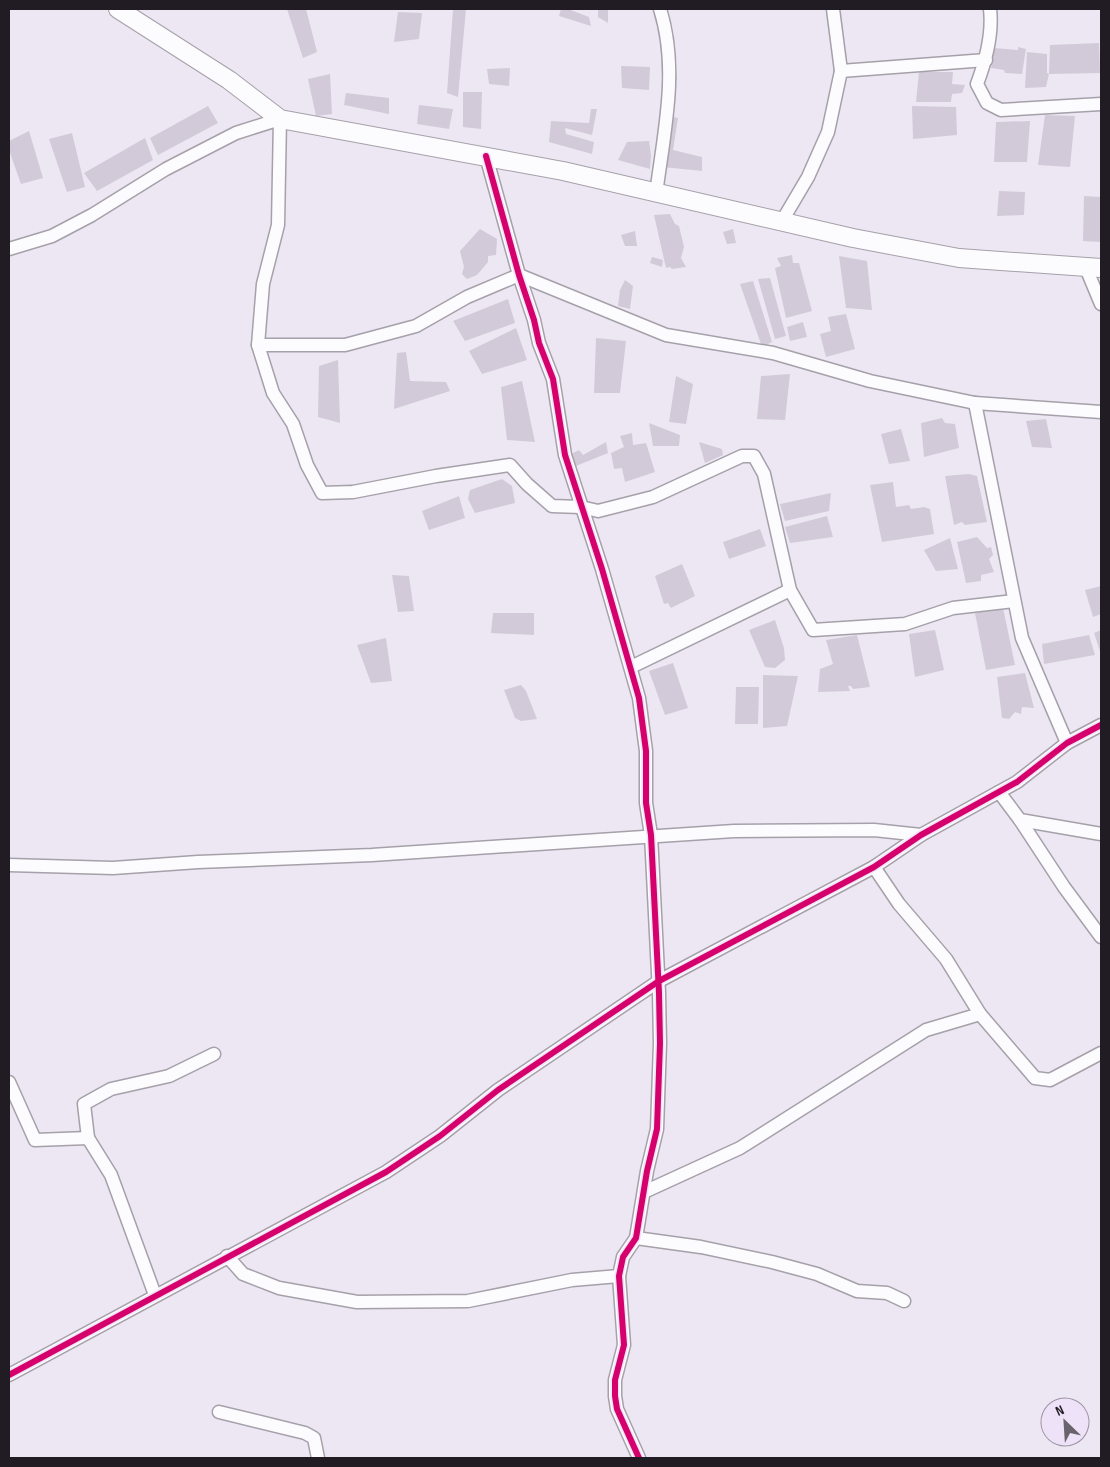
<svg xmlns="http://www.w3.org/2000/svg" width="1110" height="1467" viewBox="0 0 1110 1467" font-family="'Sofia Sans Condensed',sans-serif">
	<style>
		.building { fill: #d2cad8 }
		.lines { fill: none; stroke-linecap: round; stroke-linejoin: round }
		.street-casing { stroke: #a5a0a9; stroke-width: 15 }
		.secondary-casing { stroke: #a5a0a9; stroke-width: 20 }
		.street { stroke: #fcfbfd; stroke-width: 12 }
		.secondary { stroke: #fcfbfd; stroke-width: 18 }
		.cycleway-casing { stroke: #eee2f8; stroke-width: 9 }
		.cycleway { stroke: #d6006c; stroke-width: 6 }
	</style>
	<rect width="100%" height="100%" fill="#ede7f3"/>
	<!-- building -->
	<g class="building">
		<polygon points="287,9 306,9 317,52 303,58"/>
		<polygon points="453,9 466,9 458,97 447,93"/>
		<polygon points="561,9 568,9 589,17 591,26 559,16"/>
		<polygon points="598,9 608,9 608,23 598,17"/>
		<polygon points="398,12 422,13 419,39 394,42"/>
		<polygon points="1099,43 1100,73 1049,74 1050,45"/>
		<polygon points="1018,47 1026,49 1022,74 1005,73 1004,70 991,68 994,48 1018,50"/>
		<polygon points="1027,52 1047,54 1047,73 1049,74 1046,87 1025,88"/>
		<polygon points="621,66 650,67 649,90 622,88"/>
		<polygon points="510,68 509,86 489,84 487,69"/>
		<polygon points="919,72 953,72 952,84 965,85 962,93 952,94 951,102 916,102"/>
		<polygon points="330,74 332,114 316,116 308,79"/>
		<polygon points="463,92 482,92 481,129 463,127"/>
		<polygon points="346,93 389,98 389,114 344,105"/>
		<polygon points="419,105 453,109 449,129 417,124"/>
		<polygon points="208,106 218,123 158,155 150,138"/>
		<polygon points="912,106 956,107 957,135 913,139"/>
		<polygon points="591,109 597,109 592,135 565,128 566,134 594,142 592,154 549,142 551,121 589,123"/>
		<polygon points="666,115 678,118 673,150 702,157 702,171 653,166"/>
		<polygon points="1045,115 1075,116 1070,167 1038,165"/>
		<polygon points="1030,121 1027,162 994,162 996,122"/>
		<polygon points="29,131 43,178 21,184 9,150 9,141"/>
		<polygon points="72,133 85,187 67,192 49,139"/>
		<polygon points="145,138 153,160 97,191 84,173"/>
		<polygon points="649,141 651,155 650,169 618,160 627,142"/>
		<polygon points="999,191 1025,192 1024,215 997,216"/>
		<polygon points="1084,196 1101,197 1101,242 1083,241"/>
		<polygon points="670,214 675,224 679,226 684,247 681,258 686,267 672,269 670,267 666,268 654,215"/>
		<polygon points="480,229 497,239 496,255 488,256 488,262 477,275 467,279 462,274 464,267 460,251"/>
		<polygon points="733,229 736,243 727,244 723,232"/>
		<polygon points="635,231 637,246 625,246 621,235"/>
		<polygon points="792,255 793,263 799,263 812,311 786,318 775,268 781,266 777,258"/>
		<polygon points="839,256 867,261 872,310 846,308"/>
		<polygon points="652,257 663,260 662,267 650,263"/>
		<polygon points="770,278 786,336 775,339 758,279"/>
		<polygon points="625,280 633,286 630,309 618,306 620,290"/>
		<polygon points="753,281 772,342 762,347 740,284"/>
		<polygon points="508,299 515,323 465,341 453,321"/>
		<polygon points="846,314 855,349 826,357 820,334 831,331 828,317"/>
		<polygon points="803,322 807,337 790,341 787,327"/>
		<polygon points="516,328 527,360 482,374 469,351"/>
		<polygon points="596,338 626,341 620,393 594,393"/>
		<polygon points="406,352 410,381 446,382 450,391 394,409 397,353"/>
		<polygon points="338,360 340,423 318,417 319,366"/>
		<polygon points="790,374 785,420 757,419 761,376"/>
		<polygon points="676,376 693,384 686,424 669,422"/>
		<polygon points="522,381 535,442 507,440 501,387"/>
		<polygon points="942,418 945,423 955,424 959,448 924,457 921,423"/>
		<polygon points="1046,419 1052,448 1032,447 1026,421"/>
		<polygon points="649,423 680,435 679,446 653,446"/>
		<polygon points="901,429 910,461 889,464 881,434"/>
		<polygon points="632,433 633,445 646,443 655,472 625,482 622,468 614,469 611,453 624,447 620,436"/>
		<polygon points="606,442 608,453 576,466 571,454 579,450 583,455"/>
		<polygon points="699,442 722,449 723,455 705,463"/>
		<polygon points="969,474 977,476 987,522 965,525 962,522 954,525 945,476"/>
		<polygon points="502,479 512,486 515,503 475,513 468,499 470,490"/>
		<polygon points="893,482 896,507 909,505 911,509 924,507 930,509 934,534 882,542 870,485"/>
		<polygon points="831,493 829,511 785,521 780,504"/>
		<polygon points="459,496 465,518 429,530 422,511"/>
		<polygon points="827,516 833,537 790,543 785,527"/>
		<polygon points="760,529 766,546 729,559 723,542"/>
		<polygon points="977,537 987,548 991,547 993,555 989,559 994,572 981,575 981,581 966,583 957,542"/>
		<polygon points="950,538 958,569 936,571 924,550"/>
		<polygon points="682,564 695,596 671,608 668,603 664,604 655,576"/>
		<polygon points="392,575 409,576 414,611 398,612"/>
		<polygon points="1101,586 1101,614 1093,617 1085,590"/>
		<polygon points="1003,608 1015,665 986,670 975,613"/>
		<polygon points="493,613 534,613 534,635 491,633"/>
		<polygon points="775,620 784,648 785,660 775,668 765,667 749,630"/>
		<polygon points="935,630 944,670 915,677 909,634"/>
		<polygon points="1101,630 1101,654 1094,633"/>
		<polygon points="857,635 870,687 853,689 851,686 848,686 850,691 818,692 820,669 833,664 826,640"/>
		<polygon points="1089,635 1095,655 1044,664 1042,644"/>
		<polygon points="386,638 392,681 371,683 357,645"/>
		<polygon points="673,663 688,708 665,715 649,671"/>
		<polygon points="1025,673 1034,708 1022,707 1021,714 1015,712 1009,719 1002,718 997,677"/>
		<polygon points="763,675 798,676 787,726 763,728"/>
		<polygon points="521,685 526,691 537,719 521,721 515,718 504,690"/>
		<polygon points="736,687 759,687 758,724 735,724"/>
	</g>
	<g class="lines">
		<defs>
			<g id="street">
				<path d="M990,9C993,34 986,60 977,84L987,103L1001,110L1101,104"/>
				<polyline points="841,71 986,60"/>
				<polyline points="486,156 519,275 534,320 539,343 553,379 565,455 602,569 639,698 646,751 646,803 651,835 659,993 660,1043 657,1129 647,1171 636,1238 623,1257 619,1276 624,1345 615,1380 615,1396 617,1409 639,1458"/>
				<path d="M656,194C664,132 679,69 660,9"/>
				<polyline points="782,221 808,177 828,132 841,71 833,9"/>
				<polyline points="9,249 52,236 92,215 166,169 236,133 280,119 278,225 263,284 258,345 273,393 293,424 307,465 322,493 353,492 436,476 510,465 527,484 552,506 581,507 598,511 653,497 742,456 754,456 764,474 790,590 813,630 905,624 953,608 1014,601"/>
				<polyline points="1086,268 1101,304"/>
				<polyline points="258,345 345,345 416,326 467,297 519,275 666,335 773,353 870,381 975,403 1101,412"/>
				<polyline points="975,403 1022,638 1067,743"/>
				<polyline points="631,667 790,590"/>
				<polyline points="999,792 1020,820 1101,834"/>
				<polyline points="1020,820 1064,887 1101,937"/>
				<polyline points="9,865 113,868 198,862 372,855 734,831 874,830 921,835"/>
				<polyline points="874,867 899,904 946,959 980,1014 1035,1078 1050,1080 1101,1053"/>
				<polyline points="9,1082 35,1140 88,1138 111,1175 155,1295"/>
				<polyline points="88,1138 84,1104 111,1089 169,1076 214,1054"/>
				<polyline points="644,1192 740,1148 926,1030 980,1014"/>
				<polyline points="636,1238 701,1247 772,1262 817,1274 857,1291 887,1293 904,1301"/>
				<polyline points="227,1256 243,1274 279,1288 357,1302 468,1301 572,1280 619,1276"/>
				<polyline points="9,1375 386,1172 440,1136 498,1090 659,981 874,867 921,835 1017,782 1067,743 1101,725"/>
				<polyline points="219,1412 305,1433 314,1438 318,1458"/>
			</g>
			<polyline id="secondary" points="118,9 229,80 280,119 563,171 853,238 959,258 1101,268"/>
		</defs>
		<!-- street casing -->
		<use href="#street" class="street-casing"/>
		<!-- secondary casing -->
		<use href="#secondary" class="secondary-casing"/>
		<!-- street -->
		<use href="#street" class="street"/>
		<!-- secondary -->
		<use href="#secondary" class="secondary"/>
		<defs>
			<g id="cycleway">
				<polyline points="486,156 519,275 534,320 539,343 553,379 565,455 602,569 639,698 646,751 646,803 651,835 659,993 660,1043 657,1129 647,1171 636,1238 623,1257 619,1276 624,1345 615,1380 615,1396 617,1409 639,1458"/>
				<polyline points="9,1375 386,1172 440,1136 498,1090 659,981 874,867 921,835 1017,782 1067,743 1101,725"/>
			</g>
		</defs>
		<!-- cycleway casing -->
		<use href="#cycleway" class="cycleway-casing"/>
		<!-- cycleway -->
		<use href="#cycleway" class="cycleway"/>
	</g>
	<!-- border -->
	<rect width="1110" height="1467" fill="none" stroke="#211c24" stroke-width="20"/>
	<!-- north arrow -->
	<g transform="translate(1065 1422) rotate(335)"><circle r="24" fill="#eee2f8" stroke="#9c93a3"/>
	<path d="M0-4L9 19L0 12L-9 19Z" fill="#68636c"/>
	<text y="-8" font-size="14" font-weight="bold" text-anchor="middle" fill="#211c24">N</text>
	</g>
</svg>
